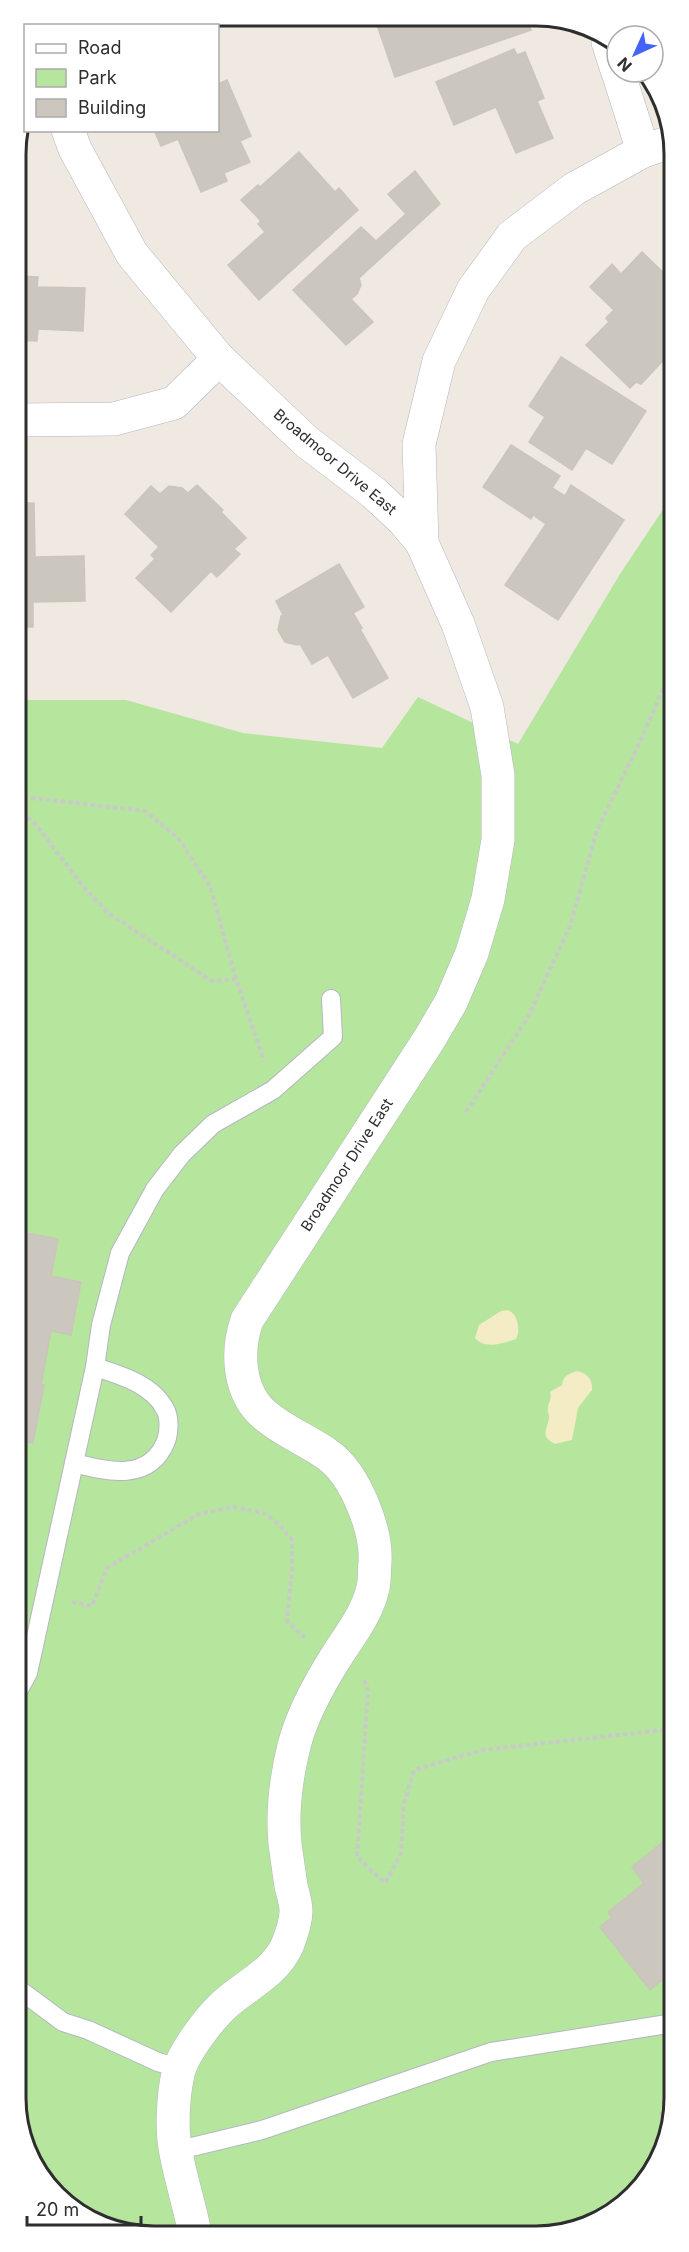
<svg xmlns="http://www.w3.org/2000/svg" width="689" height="2252" viewBox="0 0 689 2252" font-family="Inter,sans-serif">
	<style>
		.green { fill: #b6e59e }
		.sand { fill: #f3ecc5 }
		.building { fill: #cbc7bf; stroke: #cbc5ba; stroke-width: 1.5 }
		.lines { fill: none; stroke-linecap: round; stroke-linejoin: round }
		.lane-casing { stroke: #b4b7c1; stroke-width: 20 }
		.street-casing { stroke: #b4b7c1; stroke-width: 34 }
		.path { stroke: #c9c9c9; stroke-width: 4; stroke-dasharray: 4.5 3; stroke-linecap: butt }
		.lane { stroke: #fff; stroke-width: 18 }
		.street { stroke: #fff; stroke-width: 33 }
		.labels { text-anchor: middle; stroke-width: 4.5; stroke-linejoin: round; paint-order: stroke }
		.street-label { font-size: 15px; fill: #2e2e2e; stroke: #fff }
		.rim { fill: none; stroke: #2e2e2e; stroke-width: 3 }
	</style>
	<rect width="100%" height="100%" fill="#efe9e1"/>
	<!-- green -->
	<polygon class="green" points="672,496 674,2108 640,2190 563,2234 126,2234 55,2196 18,2126 16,700 126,700 243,733 382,748 418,697 518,744 620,574"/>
	<!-- sand -->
	<g class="sand">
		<path d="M508,1310C518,1314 521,1330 516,1339C503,1343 486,1350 475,1338L479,1325L501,1311Z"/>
		<path d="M577,1371C587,1373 593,1379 592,1390L578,1408L572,1440L555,1444C539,1436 548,1429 549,1417C549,1414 547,1411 548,1407C549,1401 552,1399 550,1392L562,1385C563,1376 568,1374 577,1371Z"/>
	</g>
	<!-- building -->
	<g class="building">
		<polygon points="153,15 197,15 202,26 139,26 137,22"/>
		<polygon points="363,17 526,17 531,30 395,77 377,25"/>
		<polygon points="514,49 517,55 525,52 544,98 537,101 553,138 516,153 496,107 454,125 436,82"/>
		<polygon points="227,80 251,136 240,141 250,162 224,173 227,181 201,192 178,139 161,146 154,130 218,130 218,84"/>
		<polygon points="299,152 335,192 339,188 358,210 259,300 228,265 265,232 258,224 261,221 241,200 258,185 260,187"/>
		<polygon points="415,171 440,204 359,278 361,285 357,294 351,299 373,322 346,345 293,290 361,227 376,241 406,214 388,194"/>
		<polygon points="642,252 670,279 666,283 672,289 672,351 641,384 636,382 630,388 586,345 609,322 606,318 614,310 590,287 612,264 621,274"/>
		<polygon points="15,276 38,277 37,287 85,288 83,331 38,329 37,341 16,340"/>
		<polygon points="561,357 646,411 612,464 586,448 572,470 529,442 545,417 529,406"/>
		<polygon points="511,445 560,476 552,488 565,496 571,485 624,520 558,620 505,585 546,524 533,515 531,519 483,487"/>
		<polygon points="197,485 223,510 221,512 246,538 234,549 240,554 217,577 211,571 171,612 136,578 155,559 151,555 159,547 125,514 151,486 160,494 169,486 182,488 188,493"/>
		<polygon points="16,503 34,503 35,557 84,556 85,601 33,602 33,627 16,627"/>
		<polygon points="339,564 364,607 353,613 362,628 360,629 388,678 353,698 328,655 312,664 300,644 297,645 285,642 278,630 281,616 283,615 276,601"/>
		<polygon points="17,1231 58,1239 51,1276 81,1282 71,1335 51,1331 41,1385 44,1385 33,1443 26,1442 17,1489"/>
		<polygon points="673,1834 674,1994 662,1980 650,1990 600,1927 612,1917 608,1912 644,1883 632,1867"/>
		<polygon points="673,2109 665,2128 660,2113"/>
	</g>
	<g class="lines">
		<defs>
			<g id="lane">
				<path d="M74,1463C108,1472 150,1482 166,1441C169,1433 170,1417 165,1409C152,1384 120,1375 95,1367"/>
				<polyline points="17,1693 28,1673 95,1367 101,1325 120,1253 155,1189 182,1154 213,1124 273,1090 333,1037 331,999"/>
				<polyline points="17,1988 63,2022 88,2030 158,2062 179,2068"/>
				<polyline points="175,2151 262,2130 491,2052 674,2023"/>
			</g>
			<g id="street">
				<polyline points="608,42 617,70"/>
				<polyline points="618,72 643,151"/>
				<path d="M68,130L75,149L132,254L219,359L307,442L374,493L403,520L422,543L458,624L487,707L498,775V840L488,899L472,953L451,1002L430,1038L247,1320C236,1352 238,1393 266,1416C285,1432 309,1441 328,1455C355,1474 377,1530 375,1562C374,1571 375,1580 373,1588C367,1614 350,1635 336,1657C319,1684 302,1714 294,1746C286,1778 282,1812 285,1844C287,1858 289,1872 291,1886C293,1894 296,1903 296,1911C296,1923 291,1936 287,1946C274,1974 244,1986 223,2006C209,2019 184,2052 179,2070C173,2093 171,2130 176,2153C181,2180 190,2207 195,2234"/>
				<polyline points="16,420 114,419 174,403 219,359"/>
				<polyline points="422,543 419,444 439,361 473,290 512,236 574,189 643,151 671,142"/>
			</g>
		</defs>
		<!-- lane casing -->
		<use href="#lane" class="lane-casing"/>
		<!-- street casing -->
		<use href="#street" class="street-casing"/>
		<!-- path -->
		<g class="path">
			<polyline points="16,796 145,811 178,838 210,886 236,979 264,1061"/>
			<polyline points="16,807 36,825 87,891 108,913 212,981 236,979"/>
			<polyline points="466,1112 528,1017 570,926 597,830 640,742 672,668"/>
			<polyline points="72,1602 92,1606 107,1568 199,1514 234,1507 264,1513 279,1524 292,1540 292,1570 287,1621 305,1638"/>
			<polyline points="364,1680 368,1690 357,1857 385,1883 401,1854 404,1803 414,1770 482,1750 673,1729"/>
		</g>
		<!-- lane -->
		<use href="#lane" class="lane"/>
		<!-- street -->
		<use href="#street" class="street"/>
	</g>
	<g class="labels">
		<!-- street labels -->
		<g class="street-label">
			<text transform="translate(335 462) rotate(40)" y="5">Broadmoor Drive East</text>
			<text transform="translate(347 1165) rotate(-57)" y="5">Broadmoor Drive East</text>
		</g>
	</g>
	<!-- crop -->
	<path d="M0 0H689V2252H0ZM154 26H536A128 128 0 0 1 664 154V2098A128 128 0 0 1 536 2226H154A128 128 0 0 1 26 2098V154A128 128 0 0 1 154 26Z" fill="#fff" fill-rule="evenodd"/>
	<path class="rim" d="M154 26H536A128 128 0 0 1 664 154V2098A128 128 0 0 1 536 2226H154A128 128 0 0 1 26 2098V154A128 128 0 0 1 154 26Z"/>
	<!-- legend -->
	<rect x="24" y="24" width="195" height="108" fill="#ffffff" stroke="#ababab" stroke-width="1.5"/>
	<rect x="36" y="44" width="30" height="9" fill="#ffffff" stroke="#ababab" stroke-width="1.5"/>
	<text x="78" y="54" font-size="18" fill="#2e2e2e">Road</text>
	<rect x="36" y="69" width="30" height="18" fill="#b6e59e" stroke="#ababab" stroke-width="1.5"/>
	<text x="78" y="84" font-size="18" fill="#2e2e2e">Park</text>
	<rect x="36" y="99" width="30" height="18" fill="#cbc7bf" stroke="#ababab" stroke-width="1.5"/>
	<text x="78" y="114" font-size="18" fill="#2e2e2e">Building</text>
	<!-- north arrow -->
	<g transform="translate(635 54) rotate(225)"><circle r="28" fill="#ffffff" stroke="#ababab" stroke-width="1.5"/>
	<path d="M0-4.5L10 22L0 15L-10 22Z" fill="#4264fb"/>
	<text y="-9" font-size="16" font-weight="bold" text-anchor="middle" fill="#2e2e2e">N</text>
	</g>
	<!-- scale -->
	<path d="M27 2216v9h114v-9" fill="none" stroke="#2e2e2e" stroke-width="3"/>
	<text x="36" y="2216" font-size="18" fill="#2e2e2e" stroke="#ffffff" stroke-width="4.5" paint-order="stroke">20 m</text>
</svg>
